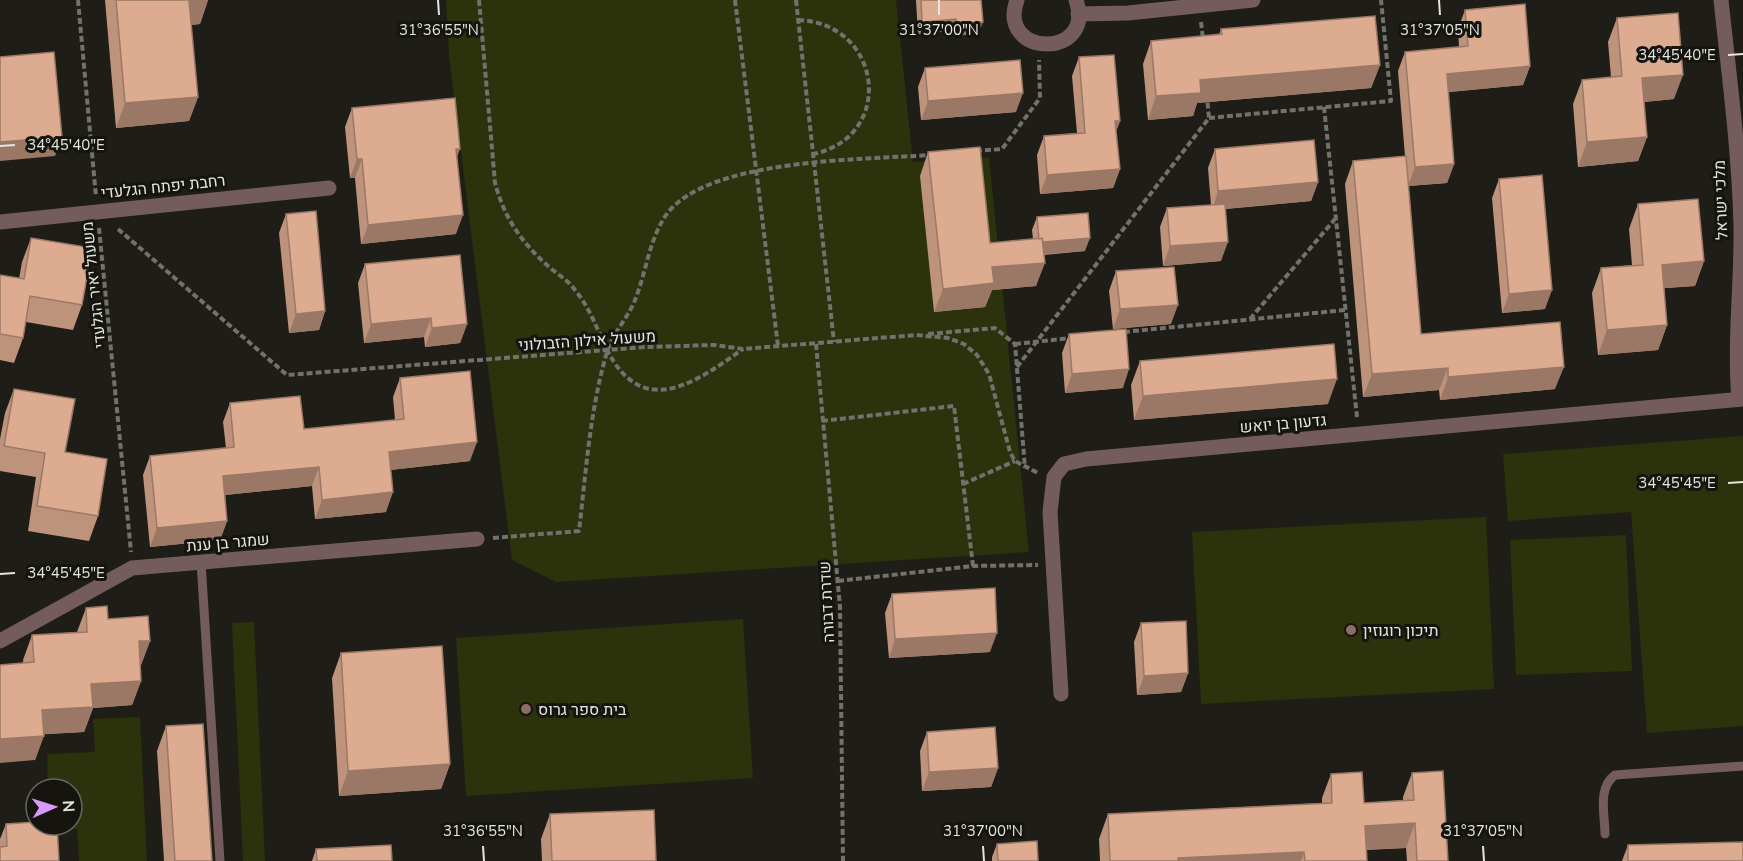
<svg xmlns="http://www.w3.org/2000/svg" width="1743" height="861" viewBox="0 0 1743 861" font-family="'Nunito Sans',Heebo,sans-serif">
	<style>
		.green { fill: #2b320c }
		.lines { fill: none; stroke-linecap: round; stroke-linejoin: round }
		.path { stroke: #72716c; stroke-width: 4; stroke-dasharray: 6 3; stroke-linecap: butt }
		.lane { stroke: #745c5e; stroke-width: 9 }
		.street { stroke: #745c5e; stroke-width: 15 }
		.wall { fill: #be937c }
		.shaded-wall { fill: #9b7865 }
		.building { fill: #ddab90; stroke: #9b7865; stroke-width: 1.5 }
		.ticks { fill: none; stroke: #e5e5e0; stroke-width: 2 }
		.education-dot { fill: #8d6e63; stroke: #15140e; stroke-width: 2 }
		.labels { text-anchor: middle; stroke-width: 6; stroke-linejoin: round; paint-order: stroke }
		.street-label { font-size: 16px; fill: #e5e5e0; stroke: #15140e }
		.poi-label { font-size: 16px; fill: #e5e5e0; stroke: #15140e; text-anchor: start }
		.ticks-label { font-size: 15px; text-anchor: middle; fill: #e5e5e0; stroke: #15140e; stroke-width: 6; stroke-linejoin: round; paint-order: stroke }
	</style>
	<rect width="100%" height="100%" fill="#1f1d17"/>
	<!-- green -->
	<g class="green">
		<polygon points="446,0 896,0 913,162 989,157 1029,552 556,582 512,560 449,56"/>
		<polygon points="1743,436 1743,726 1647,733 1631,512 1508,521 1503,454"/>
		<polygon points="1486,517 1494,689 1201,704 1192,532"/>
		<polygon points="1626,535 1632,671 1516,675 1510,540"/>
		<polygon points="743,619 753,778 466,796 456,638"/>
		<polygon points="254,622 265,861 243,861 232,623"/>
		<polygon points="140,717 147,861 79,861 77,829 50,830 50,825 72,825 72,789 48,789 47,754 95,752 93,719"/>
	</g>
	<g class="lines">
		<!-- path -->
		<g class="path">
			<polyline points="78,0 96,197"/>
			<path d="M479,0L495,183C504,217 521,242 548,266C557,274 568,280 575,290C590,308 597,329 607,350C643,420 695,383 743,349"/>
			<polyline points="735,0 778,346"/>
			<polyline points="796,0 834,342"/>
			<path d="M798,20C883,23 896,137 813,154"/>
			<polyline points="1201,22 1203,39"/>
			<polyline points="1324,107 1357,417"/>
			<polyline points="1209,118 1391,101 1381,0"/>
			<polyline points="976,151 1002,149 1040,98 1039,60"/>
			<polyline points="99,228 131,552"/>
			<polyline points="118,229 287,375 645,347 714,345 743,349 916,335 948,338 964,344 977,355 989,374 1010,452 1015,461 1038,473"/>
			<polyline points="1250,319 1335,219"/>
			<polyline points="1124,332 1345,310"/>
			<polyline points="928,334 995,328 1015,344 1025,468"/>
			<polyline points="816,344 840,607 843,861"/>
			<polyline points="1015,344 1071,338"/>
			<polyline points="1017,367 1209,118 1207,97"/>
			<polyline points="822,421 954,406 973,566"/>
			<polyline points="963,484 1015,461"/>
			<path d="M493,538L579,531C586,472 590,409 607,352C612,334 628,318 635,300C646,273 649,240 666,215C707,158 863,160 930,155"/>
			<polyline points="838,581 973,566 1038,565"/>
		</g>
		<!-- lane -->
		<g class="lane">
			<polyline points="201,562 220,861"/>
			<path d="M1605,834C1605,815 1597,788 1615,775L1743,766"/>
		</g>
		<!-- street -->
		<g class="street">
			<path d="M1017,0C996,58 1097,59 1076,0"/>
			<path d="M1721,0C1729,75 1739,149 1741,225C1742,283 1734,341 1739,399"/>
			<polyline points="1078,14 1128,13 1253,0"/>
			<polyline points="0,222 329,188"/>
			<polyline points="0,641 132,568 477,539"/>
			<polyline points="1061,694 1050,512 1054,477 1064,464 1086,459 1743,399"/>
		</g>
	</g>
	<!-- wall -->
	<g class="wall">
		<polygon points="105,0 208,0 200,24 191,25 198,97 189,121 116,128"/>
		<polygon points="916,0 950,0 978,34 952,36 952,31 918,34"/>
		<polygon points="1465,10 1530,66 1523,85 1448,92 1454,164 1447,183 1408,186 1421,334 1555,389 1440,400 1439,390 1363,397 1345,184 1353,161 1405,156 1398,71 1405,52 1459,47 1458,29"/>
		<polygon points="1617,18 1674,99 1644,102 1647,137 1638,161 1578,167 1573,104 1582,80 1611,77 1608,42"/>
		<polygon points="1221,29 1380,65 1371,88 1197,103 1193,116 1148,120 1143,64 1151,41 1219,35"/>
		<polygon points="1079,57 1120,121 1116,131 1120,169 1113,188 1040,194 1037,155 1044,136 1077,133 1072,76"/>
		<polygon points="925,68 1016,112 921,120 918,87"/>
		<polygon points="352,108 457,158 456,234 361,244 355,178 350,178 345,127"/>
		<polygon points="1215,149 1318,182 1311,201 1226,209 1221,261 1163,266 1160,227 1167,208 1211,205 1208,168"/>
		<polygon points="928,152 990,243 1033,239 1032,230 1037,217 1085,251 1044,255 1036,286 992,290 985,307 934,312 920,176"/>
		<polygon points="1499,179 1545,309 1502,313 1492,198"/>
		<polygon points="1638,204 1704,261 1695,286 1664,288 1667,325 1658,350 1598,355 1592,293 1601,268 1632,265 1629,229"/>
		<polygon points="286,214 325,311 319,330 289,333 279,233"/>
		<polygon points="31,238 82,305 73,330 26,322 23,338 14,363 0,360 0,275 19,279 22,262"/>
		<polygon points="365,264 467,324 460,343 425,347 424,337 364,343 358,283"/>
		<polygon points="1116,271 1171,324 1113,329 1109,291"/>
		<polygon points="1069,334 1123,388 1065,393 1062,353"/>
		<polygon points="1140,361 1328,404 1134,420 1131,385"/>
		<polygon points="400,378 470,461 390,470 386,512 315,519 312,486 225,495 227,521 220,540 150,547 143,475 150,456 226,448 223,422 230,403 304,429 395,420 393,397"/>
		<polygon points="14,389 98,516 89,541 28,531 36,477 0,471 0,439 5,413"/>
		<polygon points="892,594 990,652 889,658 885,613"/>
		<polygon points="86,608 150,641 141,665 141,681 132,705 93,708 84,732 44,734 35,760 23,660 32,635 77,632"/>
		<polygon points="1141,623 1188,673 1181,692 1137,695 1134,642"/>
		<polygon points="341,653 450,764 441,789 339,796 332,678"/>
		<polygon points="166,726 212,861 164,861 157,751"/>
		<polygon points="927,732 998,768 991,787 922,791 920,751"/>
		<polygon points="1412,773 1448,861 1407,861 1406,848 1366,850 1367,861 1100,861 1099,839 1108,814 1322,803 1322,798 1331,774 1364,803 1403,800 1403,797"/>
		<polygon points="550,814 656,861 542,861 541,839"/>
		<polygon points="6,824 59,861 0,861 0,839"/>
		<polygon points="997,844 1038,861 992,861 992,857"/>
		<polygon points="1628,845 1743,861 1622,861"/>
		<polygon points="316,849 392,861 312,861"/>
	</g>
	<!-- shaded-wall -->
	<g class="shaded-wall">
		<polygon points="200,0 208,0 200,24 180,26 189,1"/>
		<polygon points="956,19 952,31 918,34 922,22"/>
		<polygon points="983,22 978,34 952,36 956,24"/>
		<polygon points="1380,65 1371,88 1197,103 1193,116 1148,120 1156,96 1200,80"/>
		<polygon points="1530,66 1523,85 1440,93 1447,74"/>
		<polygon points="1683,75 1674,99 1633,103 1642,78"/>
		<polygon points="1023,93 1016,112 921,120 928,101"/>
		<polygon points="198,97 189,121 116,128 125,103"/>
		<polygon points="1115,121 1120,121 1113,140"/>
		<polygon points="62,137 55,156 0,161 0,142"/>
		<polygon points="1647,137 1638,161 1578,167 1587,142"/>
		<polygon points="456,149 460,149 453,168"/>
		<polygon points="357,159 362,159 355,178 350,178"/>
		<polygon points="1454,164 1447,183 1408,186 1415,167"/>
		<polygon points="1120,169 1113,188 1040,194 1047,175"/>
		<polygon points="1318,182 1311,201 1212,210 1218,191"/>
		<polygon points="463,215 456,234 361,244 368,225"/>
		<polygon points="1090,238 1085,251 1035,255 1039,242"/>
		<polygon points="1228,242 1221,261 1163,266 1170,246"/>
		<polygon points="1704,261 1695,286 1653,289 1662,265"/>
		<polygon points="1045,263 1036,286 992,290 985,307 934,312 943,289 992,267"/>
		<polygon points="1552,290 1545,309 1502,313 1509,294"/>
		<polygon points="1178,305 1171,324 1113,329 1120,309"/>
		<polygon points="325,311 319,330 289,333 296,314"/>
		<polygon points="431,318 424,337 364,343 371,324"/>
		<polygon points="467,324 460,343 425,347 432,328"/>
		<polygon points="1667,325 1658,350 1598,355 1607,330"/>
		<polygon points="1564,367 1555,389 1440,400 1448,377"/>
		<polygon points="1448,368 1439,390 1363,397 1372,374"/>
		<polygon points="1129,369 1123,388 1065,393 1072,374"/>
		<polygon points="1337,379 1328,404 1134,420 1143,396"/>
		<polygon points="477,442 470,461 382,471 389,452"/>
		<polygon points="319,467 312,486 216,496 223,476"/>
		<polygon points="393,492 386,512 315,519 322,500"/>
		<polygon points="227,521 220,540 150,547 157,528"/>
		<polygon points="997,633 990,652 889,658 895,639"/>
		<polygon points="139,641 150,641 141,665"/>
		<polygon points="1188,673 1181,692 1137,695 1144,676"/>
		<polygon points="141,681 132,705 93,708 84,732 33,735 42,710 91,684"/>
		<polygon points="44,736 35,760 0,763 0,739"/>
		<polygon points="450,764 441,789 339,796 348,771"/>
		<polygon points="998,768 991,787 922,791 929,772"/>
		<polygon points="1415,823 1406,848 1356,850 1365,826"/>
		<polygon points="1304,852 1301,861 1177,861 1178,858"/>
	</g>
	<!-- building -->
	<g class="building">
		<polygon points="116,0 200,0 189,1 198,97 125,103"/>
		<polygon points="921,0 981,0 983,22 956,24 956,19 922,22"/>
		<polygon points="1525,4 1530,66 1447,74 1454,164 1415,167 1405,52 1468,46 1465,10"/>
		<polygon points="1678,13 1683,75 1642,78 1647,137 1587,142 1582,80 1622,76 1617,18"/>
		<polygon points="1375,16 1380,65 1200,80 1201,93 1156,96 1151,41 1222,34 1221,29"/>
		<polygon points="54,52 62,137 0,142 0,57"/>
		<polygon points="1114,55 1120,121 1115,121 1120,169 1047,175 1044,136 1085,133 1079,57"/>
		<polygon points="1020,60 1023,93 928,101 925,68"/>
		<polygon points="455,98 460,149 456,149 463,215 368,225 362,159 357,159 352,108"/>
		<polygon points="1314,140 1318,182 1218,191 1215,149"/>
		<polygon points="980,147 990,243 1042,238 1045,263 992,267 994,283 943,289 928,152"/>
		<polygon points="1406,156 1421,334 1560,322 1564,367 1448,377 1448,368 1372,374 1353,161"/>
		<polygon points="1542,175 1552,290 1509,294 1499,179"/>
		<polygon points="1698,199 1704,261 1662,265 1667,325 1607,330 1601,268 1643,265 1638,204"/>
		<polygon points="1225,204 1228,242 1170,246 1167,208"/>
		<polygon points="316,211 325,311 296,314 286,214"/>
		<polygon points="1088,213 1090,238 1043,242 1042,238 1039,239 1037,217"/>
		<polygon points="31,238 92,248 82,305 30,296 23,338 0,334 0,275 24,279"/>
		<polygon points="460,255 467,324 432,328 431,318 371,324 365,264"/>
		<polygon points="1174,267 1178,305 1120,309 1116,271"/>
		<polygon points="1126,329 1129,369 1072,374 1069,334"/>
		<polygon points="1334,344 1337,379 1143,396 1140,361"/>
		<polygon points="470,371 477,442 389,452 393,492 322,500 319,467 223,476 227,521 157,528 150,456 234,447 230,403 300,396 304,429 404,419 400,378"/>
		<polygon points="14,389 75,399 65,452 107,459 98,516 37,506 45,453 4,446"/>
		<polygon points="995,588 997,633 895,639 892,594"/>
		<polygon points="107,606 108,619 148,616 150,641 139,641 141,681 91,684 93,707 42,710 44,736 0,739 0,665 34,662 32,635 87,632 86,608"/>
		<polygon points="1186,621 1188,673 1144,676 1141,623"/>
		<polygon points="442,646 450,764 348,771 341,653"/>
		<polygon points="203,724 212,861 175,861 166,726"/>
		<polygon points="995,727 998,768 929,772 927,732"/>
		<polygon points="1443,771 1448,861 1417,861 1415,823 1365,826 1367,861 1305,861 1304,852 1178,858 1178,861 1110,861 1108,814 1332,803 1331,774 1362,772 1364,803 1414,800 1412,773"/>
		<polygon points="654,810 656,861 552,861 550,814"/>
		<polygon points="36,822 36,825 57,825 59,861 0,861 0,847 7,846 6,824"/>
		<polygon points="1037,841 1038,861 998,861 997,844"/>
		<polygon points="1743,842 1743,861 1628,861 1628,845"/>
		<polygon points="391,845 392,861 317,861 316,849"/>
	</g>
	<!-- ticks -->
	<path class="ticks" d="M438,0L439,15M939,0V15M1439,0L1440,15M1728,55L1743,54M0,146L15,145M1728,483L1743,482M0,574L15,573M483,846L484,861M983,846L984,861M1483,846L1484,861"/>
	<!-- markers -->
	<g class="education-dot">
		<circle cx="1351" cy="630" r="6"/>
		<circle cx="526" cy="709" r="6"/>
	</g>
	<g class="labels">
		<!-- street labels -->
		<g class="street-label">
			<text transform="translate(163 186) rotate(-6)" y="6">רחבת יפתח הגלעדי</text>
			<text transform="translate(1720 200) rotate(-92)" y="6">מלכי ישראל</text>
			<text transform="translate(93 285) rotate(-96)" y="6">משעול יאיר הגלעדי</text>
			<text transform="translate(587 340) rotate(-4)" y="6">משעול אילון הזבולוני</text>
			<text transform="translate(1283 423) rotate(-5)" y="6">גדעון בן יואש</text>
			<text transform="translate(228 542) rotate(-5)" y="6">שמגר בן ענת</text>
			<text transform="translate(826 602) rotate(-93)" y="6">שדרת דבורה</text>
		</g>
		<!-- poi labels -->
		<g class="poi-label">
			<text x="1363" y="636">תיכון רוגוזין</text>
			<text x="538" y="715">בית ספר גרוס</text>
		</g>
	</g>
	<g class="ticks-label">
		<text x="439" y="35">31°36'55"N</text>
		<text x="939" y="35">31°37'00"N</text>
		<text x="1440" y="35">31°37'05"N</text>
		<text x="1677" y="60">34°45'40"E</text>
		<text x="66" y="150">34°45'40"E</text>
		<text x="1677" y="488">34°45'45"E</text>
		<text x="66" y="578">34°45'45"E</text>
		<text x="483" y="836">31°36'55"N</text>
		<text x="983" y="836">31°37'00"N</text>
		<text x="1483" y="836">31°37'05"N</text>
	</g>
	<!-- north arrow -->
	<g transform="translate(54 807) rotate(87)"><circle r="28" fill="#15140e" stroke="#686862" stroke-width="1.5"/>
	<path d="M0-4.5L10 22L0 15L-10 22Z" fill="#d89af8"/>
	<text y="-9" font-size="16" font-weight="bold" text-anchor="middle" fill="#e5e5e0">N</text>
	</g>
</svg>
